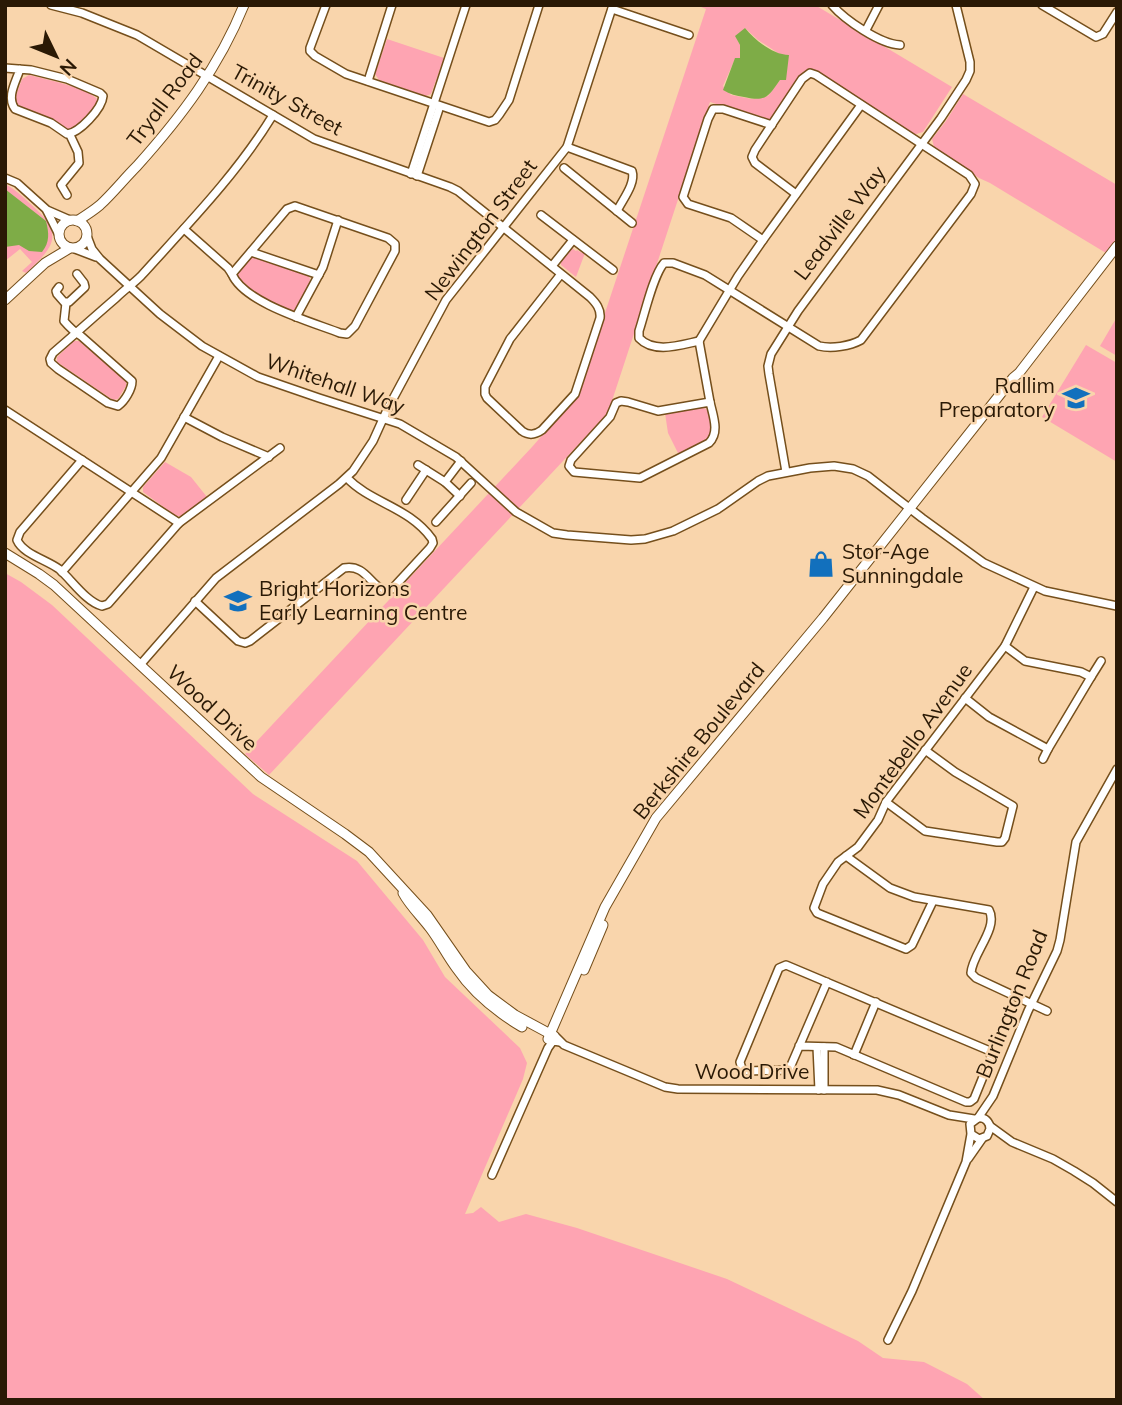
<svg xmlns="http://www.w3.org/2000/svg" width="1122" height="1405" viewBox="0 0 1122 1405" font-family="Mulish,sans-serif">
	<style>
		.green { fill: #fea4b2; fill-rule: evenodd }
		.water { fill: #7eac47 }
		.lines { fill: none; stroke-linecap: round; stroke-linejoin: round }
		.minor-casing { stroke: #754f1c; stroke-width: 10 }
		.tertiary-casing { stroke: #754f1c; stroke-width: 11 }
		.minor { stroke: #fff; stroke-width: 7 }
		.tertiary { stroke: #fff; stroke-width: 9 }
		.labels { text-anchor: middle; stroke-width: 5; stroke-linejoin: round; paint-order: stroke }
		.street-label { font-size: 21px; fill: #2a1905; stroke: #f9d5ac }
		.poi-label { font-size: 21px; fill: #2a1905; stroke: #f9d5ac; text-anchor: start }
	</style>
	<rect width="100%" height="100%" fill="#f9d5ac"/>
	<!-- green -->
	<g class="green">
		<path d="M696,5H815L952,87L923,132L913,135L810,69L803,72L774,118L770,121L710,102L608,413L269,775L245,754L532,447L574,399L580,388L706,9ZM745,28L758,40L781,55L780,80L768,96L752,99L731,95L723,86L735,59L740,58V45L737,39Z"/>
		<polygon points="387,39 444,58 431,94 426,96 379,80 375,74"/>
		<path d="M29,75C45,79 89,88 98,100L97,104L76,127L72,129H65L54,120L23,108L17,104L15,98L22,79Z"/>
		<polygon points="963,94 1117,185 1117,239 1106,253 990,183 979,178 933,148 934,147 932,139 946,121"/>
		<path d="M5,184C17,190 26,200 36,209C66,237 50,250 26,273L22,271L32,262L20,249L5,261Z"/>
		<polygon points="572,248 576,251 577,250 582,253 585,253 576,277 561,265 561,262"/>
		<path d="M253,257L309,276L311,283L295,311C283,312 251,294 243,285C240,282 239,278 236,275L249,259Z"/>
		<polygon points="1117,317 1117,356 1100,346"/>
		<polygon points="74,341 79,341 126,381 126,386 118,399 113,400 57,362 57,357"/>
		<polygon points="1086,345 1117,363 1117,462 1042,417"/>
		<path d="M701,407C709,409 709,412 711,420C715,444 698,446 679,455L668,433L665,413Z"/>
		<polygon points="165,462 191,477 207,497 181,516 176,516 143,492 143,487"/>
		<polygon points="5,573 21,582 52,605 253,794 357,861 423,940 445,977 520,1048 527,1063 523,1079 465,1214 473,1213 481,1207 499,1222 526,1214 577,1228 727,1279 858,1341 883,1358 924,1362 967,1384 985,1400 5,1400"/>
	</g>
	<!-- water -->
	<g class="water">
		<path d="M745,28C755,40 773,55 789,55L786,80H780C768,97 766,102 744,97C736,96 730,94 723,90L735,58H740V45L735,36Z"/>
		<path d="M5,189L46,221C49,233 50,242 42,252L29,251L19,245L5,247Z"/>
	</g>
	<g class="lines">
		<defs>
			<g id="minor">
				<path d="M51,5L82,13L137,35L314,139L450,187L458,191L590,297C596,303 601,309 600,318L575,394L542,430C535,435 529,436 522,431L487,398L485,394V387L510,339L561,274"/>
				<polyline points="326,5 310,48 310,51 315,56 346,74 489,122 495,120 499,115 509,100 539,5"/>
				<path d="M832,5C845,20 880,44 900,45"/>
				<polyline points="1042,5 1096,37 1103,34 1117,12"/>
				<polyline points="612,9 689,35"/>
				<polyline points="866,30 879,5"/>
				<path d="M5,68L31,70L67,79L100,93L103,96C102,109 79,133 67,134L51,123L15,109C6,97 16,82 20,69"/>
				<polyline points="368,81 392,5"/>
				<path d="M567,147L632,171C636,183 623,199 617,211"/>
				<polyline points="564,168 632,223"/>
				<polyline points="411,174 466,5"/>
				<polyline points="417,176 440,106"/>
				<polyline points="5,178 17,183 47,210 70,220"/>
				<polyline points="67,195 61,185 79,163 78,152 70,135"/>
				<path d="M295,206L388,238L395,244V251L355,326L347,334L340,333C312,322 244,303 232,274L287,209Z"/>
				<polyline points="47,211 58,233"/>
				<polyline points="541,215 613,270"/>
				<polyline points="184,229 228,268 232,274"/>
				<polyline points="87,236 92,249 100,259 160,314 202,346 258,377 319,398 400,424 456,457 516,512 553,533 567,535 631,540 645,539 673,531 718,509 758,481 768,476 810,468 834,466 853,469 868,476 922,518 984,563 1045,591 1117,606"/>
				<polyline points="763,240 731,218 688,204 683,197 708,119 713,109 723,109 772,125"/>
				<polyline points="75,249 96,257"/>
				<polyline points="251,252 319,275"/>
				<polyline points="552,266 573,240"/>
				<polyline points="59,287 56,291 57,294 64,302 69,302 85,287 84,283 77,274"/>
				<path d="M66,303L64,321C70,328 74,332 81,336L132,381C132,389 125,401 118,406L108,403L58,369L51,363L50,359L53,353C74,335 95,316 116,298C124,290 133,284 141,276C187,225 237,174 273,115"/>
				<polyline points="296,317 323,267 338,220"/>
				<path d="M699,341C680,345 654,354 639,338V331C645,313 653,276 664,263H673L705,275L819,346C832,349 850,346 861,340L971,194L975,184L969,175L816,75L810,73L802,79L755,150L752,157L755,163L796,194"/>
				<polyline points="699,341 738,276 763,240 861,105"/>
				<polyline points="699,341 710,402"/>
				<path d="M621,401L628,402L658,411L710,402C713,416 720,432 709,443L640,478L574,472L569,466L571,460L610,417L616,403Z"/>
				<polyline points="5,410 179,523"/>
				<polyline points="184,417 222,437 269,457"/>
				<path d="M82,460L20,532L17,540C23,554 47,560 59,569C71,579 86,602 102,606L108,604L179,523L280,448"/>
				<polyline points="418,465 445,482 460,496"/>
				<polyline points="786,472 769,374 768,366 771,354 798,311 941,118 966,80 970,71 970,62 956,5"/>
				<polyline points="445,482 461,461"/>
				<polyline points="406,500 426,470"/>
				<polyline points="436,522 471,483"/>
				<polyline points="62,572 161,458 219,356"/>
				<path d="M195,601L238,641L245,643L250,641L344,568C369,563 372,595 392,589L430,548L433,543L432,539C409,507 371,503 347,478"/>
				<polyline points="140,665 216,578 339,484 353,471 373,441 387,410 446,300 567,147 613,5"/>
				<polyline points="1091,677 1101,661"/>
				<polyline points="965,698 989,717 1048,749 1091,677 1081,672 1025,661 1005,646"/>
				<polyline points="1043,759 1048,749"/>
				<polyline points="886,802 925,831 997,842 1002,842 1005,838 1013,806 955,772 925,750"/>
				<path d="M846,856L890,888L914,897L989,910C999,928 972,954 971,973L976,978L1047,1011"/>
				<polyline points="933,901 912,945 906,949 817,913 814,908 823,884 838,862 858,847 878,820 886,802 1005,646 1034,587"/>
				<polyline points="555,1036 564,1045 665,1087 678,1089 877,1090 899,1095 949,1115 974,1119"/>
				<polyline points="799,1046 836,1047 966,1102 970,1102 974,1099 991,1057 990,1051 786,965 779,968 740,1062 742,1069 746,1071 789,1070 827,982"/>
				<polyline points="817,1047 819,1090"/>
				<polyline points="824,1047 824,1090"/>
				<polyline points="854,1055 876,1002"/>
				<polyline points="978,1118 993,1096 1028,1011 1057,951 1060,940 1076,842 1117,769"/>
				<polyline points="990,1126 1012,1142 1053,1159 1074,1171 1093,1183 1117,1202"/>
				<polyline points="968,1159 982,1139"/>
				<polyline points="492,1175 548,1048 553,1041 560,1042"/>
				<path d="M888,1340L912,1291L966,1162L971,1134L970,1124L978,1118C985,1117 990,1122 990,1129L987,1136L979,1139L971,1134"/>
			</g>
			<g id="tertiary">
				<circle cx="73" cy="234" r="14"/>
				<path d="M77,221C85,216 93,211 100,205C113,193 124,179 137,166C181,117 219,67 244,5"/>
				<polyline points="5,300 45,263 70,248"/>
				<polyline points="5,553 39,574 54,585 261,777 345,834 369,852 427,915 466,971 488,995 515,1015 554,1036"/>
				<path d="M403,893C410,906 421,916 430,928C440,941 447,956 457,969C474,994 497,1012 522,1027"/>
				<polyline points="584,970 603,925"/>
				<polyline points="548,1039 605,907 656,818 823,618 1013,378 1019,373 1117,246"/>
			</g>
		</defs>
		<!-- minor casing -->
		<use href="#minor" class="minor-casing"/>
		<!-- tertiary casing -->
		<use href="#tertiary" class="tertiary-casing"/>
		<!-- minor -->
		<use href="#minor" class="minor"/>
		<!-- tertiary -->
		<use href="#tertiary" class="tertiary"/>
	</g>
	<!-- icons -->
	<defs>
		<symbol id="school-bare" viewBox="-9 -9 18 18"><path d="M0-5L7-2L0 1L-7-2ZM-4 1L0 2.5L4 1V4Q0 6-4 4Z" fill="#1270bd" stroke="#f9d5ac" stroke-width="2.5" paint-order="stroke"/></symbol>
		<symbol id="shop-bare" viewBox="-9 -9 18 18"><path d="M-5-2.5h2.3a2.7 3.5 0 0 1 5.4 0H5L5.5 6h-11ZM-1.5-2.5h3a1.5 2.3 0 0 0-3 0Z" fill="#1270bd" stroke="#f9d5ac" stroke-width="2.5" paint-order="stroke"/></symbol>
	</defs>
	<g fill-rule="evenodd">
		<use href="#school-bare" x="1057" y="379" width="38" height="38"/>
		<use href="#shop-bare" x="802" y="545" width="38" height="38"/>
		<use href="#school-bare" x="219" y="582" width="38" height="38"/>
	</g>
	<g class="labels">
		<!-- street labels -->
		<g class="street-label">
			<text transform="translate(165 100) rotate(-53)" y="7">Tryall Road</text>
			<text transform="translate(287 100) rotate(29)" y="7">Trinity Street</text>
			<text transform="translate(840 223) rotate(-53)" y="7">Leadville Way</text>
			<text transform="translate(481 230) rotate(-53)" y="7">Newington Street</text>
			<text transform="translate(335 384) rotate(19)" y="7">Whitehall Way</text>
			<text transform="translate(212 708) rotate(43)" y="7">Wood Drive</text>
			<text transform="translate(699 741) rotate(-51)" y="7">Berkshire Boulevard</text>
			<text transform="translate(913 741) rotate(-54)" y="7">Montebello Avenue</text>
			<text transform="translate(1012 1004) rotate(-68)" y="7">Burlington Road</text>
			<text x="752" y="1079">Wood Drive</text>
		</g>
		<!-- poi labels -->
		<g class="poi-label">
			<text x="1055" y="393" text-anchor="end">Rallim<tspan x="1055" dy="24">Preparatory</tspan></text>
			<text x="842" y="559">Stor-Age<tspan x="842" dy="24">Sunningdale</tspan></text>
			<text x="259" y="596">Bright Horizons<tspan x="259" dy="24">Early Learning Centre</tspan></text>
		</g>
	</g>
	<!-- border -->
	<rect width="1122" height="1405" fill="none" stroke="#2a1905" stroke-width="14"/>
	<!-- north arrow -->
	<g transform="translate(56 56) rotate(133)" stroke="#f9d5ac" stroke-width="5" paint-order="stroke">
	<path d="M0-5L12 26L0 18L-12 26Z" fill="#2a1905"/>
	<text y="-10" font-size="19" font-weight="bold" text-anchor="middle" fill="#2a1905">N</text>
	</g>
</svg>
